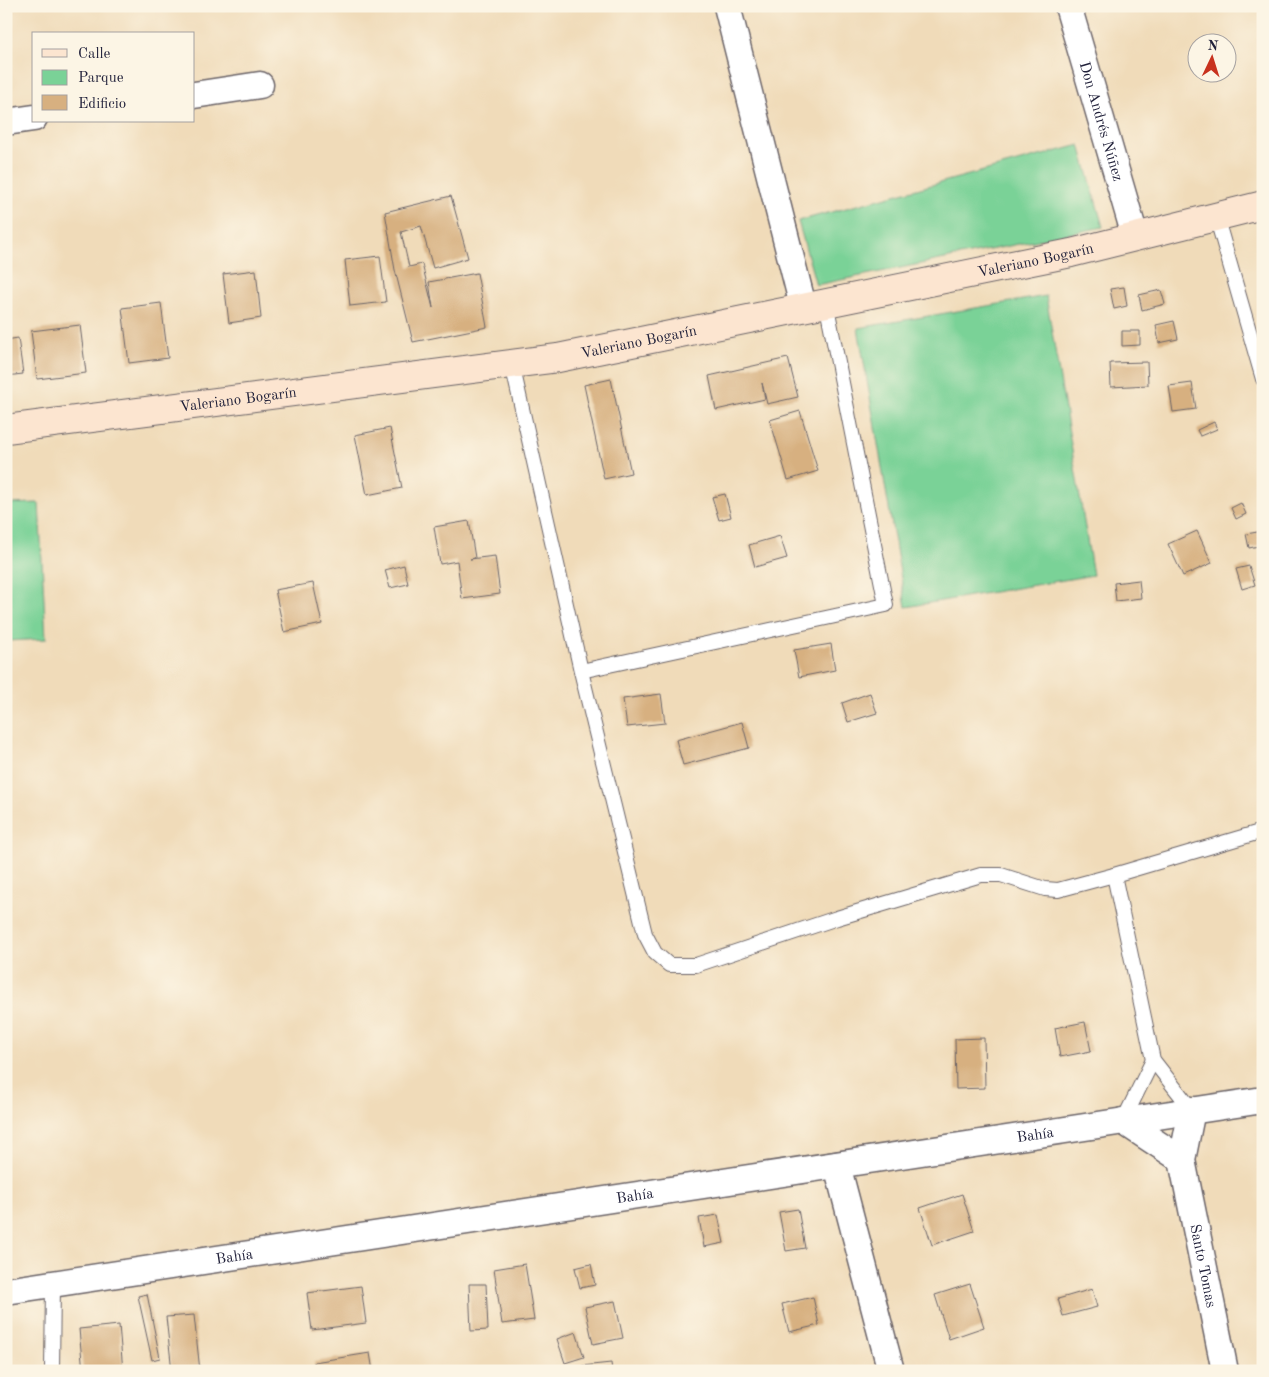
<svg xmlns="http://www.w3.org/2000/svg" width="1269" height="1377" viewBox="0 0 1269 1377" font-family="'Old Standard TT',serif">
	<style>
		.green { fill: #7ad297; stroke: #4e7a69 }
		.building { fill: #d7b080 }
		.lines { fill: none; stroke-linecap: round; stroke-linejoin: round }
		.lane-casing { stroke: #6a6367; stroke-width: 16 }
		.street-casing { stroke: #6a6367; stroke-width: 29 }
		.secondary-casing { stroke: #6a6367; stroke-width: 30 }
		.lane { stroke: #fff; stroke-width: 14 }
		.street { stroke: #fff; stroke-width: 26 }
		.secondary { stroke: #fce5d0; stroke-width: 28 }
		.labels { text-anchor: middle; stroke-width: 5; stroke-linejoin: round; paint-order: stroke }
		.street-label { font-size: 15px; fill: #22223b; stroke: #fcf5e5 }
	</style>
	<rect width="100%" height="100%" fill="#fcf5e5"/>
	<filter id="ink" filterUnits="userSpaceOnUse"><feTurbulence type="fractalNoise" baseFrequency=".02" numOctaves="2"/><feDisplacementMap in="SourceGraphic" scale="10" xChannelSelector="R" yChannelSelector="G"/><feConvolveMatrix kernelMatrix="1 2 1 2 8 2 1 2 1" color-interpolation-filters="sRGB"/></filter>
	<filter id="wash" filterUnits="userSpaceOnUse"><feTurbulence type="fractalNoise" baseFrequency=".0096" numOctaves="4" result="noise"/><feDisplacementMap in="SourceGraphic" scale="20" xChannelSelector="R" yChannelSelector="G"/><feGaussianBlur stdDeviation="1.12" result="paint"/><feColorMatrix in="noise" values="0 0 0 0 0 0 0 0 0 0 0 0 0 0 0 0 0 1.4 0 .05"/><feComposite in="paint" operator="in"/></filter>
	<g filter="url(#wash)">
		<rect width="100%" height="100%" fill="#f0dbb9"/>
		<!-- green -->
		<g class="green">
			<polygon points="1080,145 1103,227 816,285 798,221"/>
			<polygon points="1046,296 1093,575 906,607 858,328"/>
			<polygon points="39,503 46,639 6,641 6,504"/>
		</g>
		<g id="blocks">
			<!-- building -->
			<g class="building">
				<polygon points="451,196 468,258 433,268 421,226 401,232 409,267 422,264 433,308 429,282 477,273 487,327 413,342 395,270 385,212"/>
				<polygon points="380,256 386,302 350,306 345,260"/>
				<polygon points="256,270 261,318 229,323 223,274"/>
				<polygon points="1124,287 1127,306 1114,309 1110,289"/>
				<polygon points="1161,290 1165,304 1142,310 1139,295"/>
				<polygon points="161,303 168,358 129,363 122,308"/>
				<polygon points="1174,321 1178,339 1159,343 1156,325"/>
				<polygon points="80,325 86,373 37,379 31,331"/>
				<polygon points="1122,331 1140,331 1140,345 1122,346"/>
				<polygon points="18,338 23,374 6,376 6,340"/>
				<polygon points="788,358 798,397 767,404 762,383 765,399 716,410 709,376"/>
				<polygon points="1147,362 1148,385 1111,387 1110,363"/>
				<polygon points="611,379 631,473 604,479 584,385"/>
				<polygon points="1192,383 1196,409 1173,412 1169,386"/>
				<polygon points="800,411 818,471 788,480 770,420"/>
				<polygon points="1214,422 1217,429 1200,436 1197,430"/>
				<polygon points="390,428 402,488 367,495 355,435"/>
				<polygon points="725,494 731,517 719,520 712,497"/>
				<polygon points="1241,503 1246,514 1236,519 1231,508"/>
				<polygon points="469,521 475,558 470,559 495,556 500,594 462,599 457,561 440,564 434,527"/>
				<polygon points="1197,531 1212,563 1183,576 1168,544"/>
				<polygon points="1263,531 1263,545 1249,548 1246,534"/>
				<polygon points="780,536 787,558 755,567 749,545"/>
				<polygon points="404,565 408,584 390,588 385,570"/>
				<polygon points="1249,566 1255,585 1242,589 1236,569"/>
				<polygon points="1139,580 1141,598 1116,601 1114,583"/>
				<polygon points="313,583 322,624 284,632 275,590"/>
				<polygon points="831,644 835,670 799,677 794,650"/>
				<polygon points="870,693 877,713 848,722 842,703"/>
				<polygon points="661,694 665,723 627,727 623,699"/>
				<polygon points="742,722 749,748 683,765 676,740"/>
				<polygon points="1085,1022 1091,1051 1060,1057 1055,1028"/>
				<polygon points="984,1038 985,1088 956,1089 955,1039"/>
				<polygon points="962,1194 974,1231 932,1245 920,1208"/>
				<polygon points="798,1209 805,1248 786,1251 779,1212"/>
				<polygon points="718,1215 724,1243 704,1247 699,1218"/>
				<polygon points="525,1264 534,1320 502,1324 494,1269"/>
				<polygon points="591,1264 595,1285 580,1288 575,1268"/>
				<polygon points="469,1284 486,1284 488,1330 471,1331"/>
				<polygon points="970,1284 984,1327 949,1339 935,1295"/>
				<polygon points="361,1286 366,1323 312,1330 307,1293"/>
				<polygon points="1092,1289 1097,1307 1063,1316 1058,1299"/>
				<polygon points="147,1294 160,1358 152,1360 138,1296"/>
				<polygon points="813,1297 819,1325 789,1332 782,1304"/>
				<polygon points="615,1301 623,1338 593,1344 585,1307"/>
				<polygon points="194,1315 200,1371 172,1371 166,1317"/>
				<polygon points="119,1325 123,1371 83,1371 79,1329"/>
				<polygon points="576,1332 584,1357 565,1363 557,1339"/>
				<polygon points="370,1353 373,1371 316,1371 314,1362"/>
				<polygon points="611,1363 612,1371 582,1371 582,1366"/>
			</g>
		</g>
	</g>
	<g filter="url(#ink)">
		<use href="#blocks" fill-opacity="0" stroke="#6a6367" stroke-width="1"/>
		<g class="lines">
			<defs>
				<g id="lane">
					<polyline points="1216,216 1263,379"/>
					<polyline points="512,364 581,671 645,934 655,953 669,965 696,965 837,918 981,875 1001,875 1045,889 1058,890 1114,875"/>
					<polyline points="581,671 886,605 826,302"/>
					<polyline points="1192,1110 1153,1060 1114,875 1263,831"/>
					<polyline points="1123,1121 1153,1060"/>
					<polyline points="52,1371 53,1284"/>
				</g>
				<g id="street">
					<polyline points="727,6 803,306"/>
					<path id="s1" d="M1068,6L1135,236"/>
					<polyline points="194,95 260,85"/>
					<polyline points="6,122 34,118"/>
					<path id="s2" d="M1192,1110L1182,1160L1225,1371"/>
					<polyline points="1123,1121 1182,1160"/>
					<polyline points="837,1165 891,1371"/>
					<path id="s3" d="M6,1291L1263,1100"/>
				</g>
				<g id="secondary">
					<path id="s4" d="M6,429L558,358L1071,253L1263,205"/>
				</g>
			</defs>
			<!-- lane casing -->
			<use href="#lane" class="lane-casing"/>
			<!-- street casing -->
			<use href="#street" class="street-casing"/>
			<!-- secondary casing -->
			<use href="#secondary" class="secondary-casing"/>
			<!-- lane -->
			<use href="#lane" class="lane"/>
			<!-- street -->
			<use href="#street" class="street"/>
			<!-- secondary -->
			<use href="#secondary" class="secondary"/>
		</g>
	</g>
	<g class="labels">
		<!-- street labels -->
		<g class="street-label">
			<text dy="5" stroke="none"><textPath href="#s1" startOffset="120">Don Andrés Núñez</textPath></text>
			<text dy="5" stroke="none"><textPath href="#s4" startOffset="1044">Valeriano Bogarín</textPath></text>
			<text dy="5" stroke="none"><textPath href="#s4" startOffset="639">Valeriano Bogarín</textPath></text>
			<text dy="5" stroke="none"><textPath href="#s4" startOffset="234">Valeriano Bogarín</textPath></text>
			<text dy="5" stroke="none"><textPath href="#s3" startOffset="1041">Bahía</textPath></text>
			<text dy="5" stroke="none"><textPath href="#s3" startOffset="636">Bahía</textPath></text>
			<text dy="5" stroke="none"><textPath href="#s3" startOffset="231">Bahía</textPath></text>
			<text dy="5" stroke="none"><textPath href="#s2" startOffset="159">Santo Tomas</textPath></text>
		</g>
	</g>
	<!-- margin -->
	<rect width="1269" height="1377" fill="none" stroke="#fcf5e5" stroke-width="25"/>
	<!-- legend -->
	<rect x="32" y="32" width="162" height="90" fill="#fcf5e5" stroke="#a5a1a1"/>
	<rect x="42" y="49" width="25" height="8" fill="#fce5d0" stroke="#a5a1a1"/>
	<text x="78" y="58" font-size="15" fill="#22223b">Calle</text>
	<rect x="42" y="70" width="25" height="15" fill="#7ad297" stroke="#a5a1a1"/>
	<text x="78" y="82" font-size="15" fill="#22223b">Parque</text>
	<rect x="42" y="95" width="25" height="15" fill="#d7b080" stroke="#a5a1a1"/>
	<text x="78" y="108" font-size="15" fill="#22223b">Edificio</text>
	<!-- north arrow -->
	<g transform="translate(1212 58) rotate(4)"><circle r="24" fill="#fcf5e5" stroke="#a5a1a1"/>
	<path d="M0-4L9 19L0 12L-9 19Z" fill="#c8321e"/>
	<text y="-8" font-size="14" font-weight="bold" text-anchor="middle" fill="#22223b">N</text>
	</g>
</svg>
